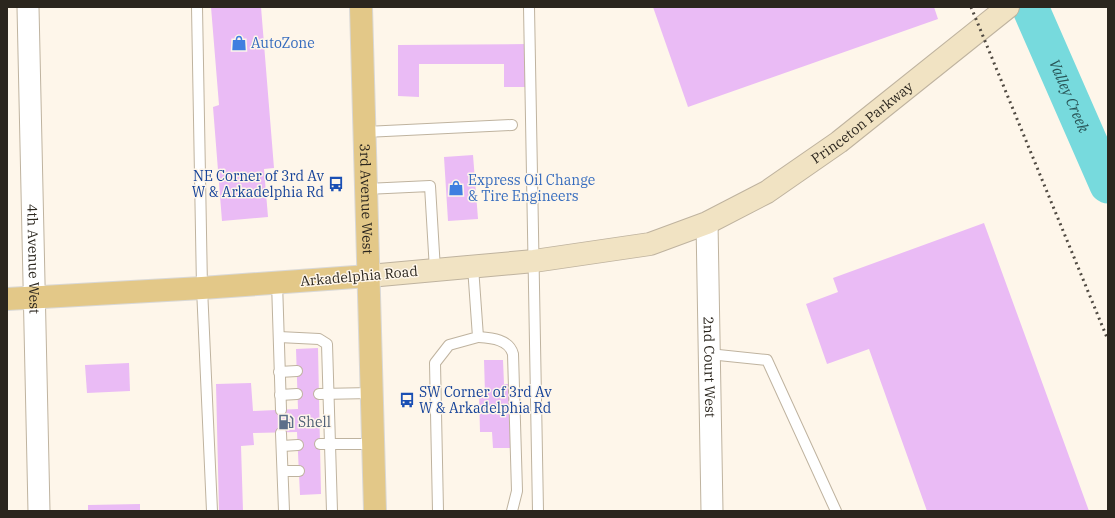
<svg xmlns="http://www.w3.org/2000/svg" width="1115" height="518" viewBox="0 0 1115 518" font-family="'IBM Plex Serif',serif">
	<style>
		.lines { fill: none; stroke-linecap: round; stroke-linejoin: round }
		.river { stroke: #77dadd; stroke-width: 37 }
		.building { fill: #eabbf5 }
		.lane-casing { stroke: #bfb39f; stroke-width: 12 }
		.street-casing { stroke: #bfb39f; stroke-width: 23 }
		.secondary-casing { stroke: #bfb39f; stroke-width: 24 }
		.primary-casing { stroke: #d9d8d6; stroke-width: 24 }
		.lane { stroke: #fff; stroke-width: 10 }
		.street { stroke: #fff; stroke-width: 21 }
		.secondary { stroke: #f1e3c3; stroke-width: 22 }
		.primary { stroke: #e3c888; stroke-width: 22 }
		.rail { stroke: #504a42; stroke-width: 3; stroke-dasharray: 2 4; stroke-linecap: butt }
		.labels { text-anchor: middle; stroke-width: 3; stroke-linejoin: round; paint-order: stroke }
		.shop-label { font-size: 14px; fill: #366cbe; stroke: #fef6ea; text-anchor: start }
		.street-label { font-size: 14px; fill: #2b261e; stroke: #fef6ea }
		.transit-label { font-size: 14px; fill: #164399; stroke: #fef6ea; text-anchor: end }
		.service-label { font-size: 14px; fill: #4e5e75; stroke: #fef6ea; text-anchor: start }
		.water-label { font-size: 15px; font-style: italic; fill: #295557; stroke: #fef6ea }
	</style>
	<rect width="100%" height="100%" fill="#fef6ea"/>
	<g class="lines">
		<!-- river -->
		<path class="river" id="s1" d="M1030,7L1108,185"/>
	</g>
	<!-- building -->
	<g class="building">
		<polygon points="211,7 261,7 274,168 264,169 268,217 222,221 213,107 219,105"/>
		<polygon points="653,7 934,7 938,19 688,107"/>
		<polygon points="527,44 527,87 504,87 504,64 419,64 419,97 398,96 398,45"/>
		<polygon points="473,155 478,219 448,221 444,157"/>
		<polygon points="984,223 1089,511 927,511 869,349 827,364 806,304 838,292 833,278"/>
		<polygon points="318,348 321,494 300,495 297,432 253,433 254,445 241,446 243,511 219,511 216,384 251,383 253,411 298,409 296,349"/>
		<polygon points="484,360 503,360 504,384 510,384 512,448 493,448 492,432 480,432 479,393 485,393"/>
		<polygon points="129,363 130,391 87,393 85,365"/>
		<polygon points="140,504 140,511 88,511 88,505"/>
	</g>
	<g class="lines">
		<defs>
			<g id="lane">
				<polyline points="197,7 202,288 212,511"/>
				<polyline points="529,7 538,511"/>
				<polyline points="365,132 512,125"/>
				<polyline points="366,189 430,186 435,270"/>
				<polyline points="277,282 281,410"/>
				<polyline points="279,337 319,339 327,344 332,511"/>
				<path d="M478,337C491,338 509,339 513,354L517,491L512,511"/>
				<polyline points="709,354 767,360 836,511"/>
				<polyline points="279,372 297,371"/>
				<polyline points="319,394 372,393"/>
				<polyline points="280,395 297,394"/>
				<polyline points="281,433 284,511"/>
				<polyline points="320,444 374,444"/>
				<polyline points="282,446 298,445"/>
				<polyline points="283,471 299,471"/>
				<polyline points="438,511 435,363 449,345 478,337 473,267"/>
			</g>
			<g id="street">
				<path id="s2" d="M28,7L39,511"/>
				<path id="s3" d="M707,223L712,511"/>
			</g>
			<g id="secondary">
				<path id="s4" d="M369,276L534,261L650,244L707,223L767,192L839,142L1008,7"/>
			</g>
			<g id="primary">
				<path id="s5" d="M361,7L375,511"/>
				<polyline points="7,299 202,288 369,276"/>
			</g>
		</defs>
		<!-- lane casing -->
		<use href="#lane" class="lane-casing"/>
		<!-- street casing -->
		<use href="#street" class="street-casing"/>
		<!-- secondary casing -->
		<use href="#secondary" class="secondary-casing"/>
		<!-- primary casing -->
		<use href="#primary" class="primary-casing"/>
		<!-- lane -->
		<use href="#lane" class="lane"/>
		<!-- street -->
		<use href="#street" class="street"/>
		<!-- secondary -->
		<use href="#secondary" class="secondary"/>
		<!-- primary -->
		<use href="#primary" class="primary"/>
		<!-- rail -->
		<polyline class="rail" points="971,7 1108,340"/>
	</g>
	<!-- icons -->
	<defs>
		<symbol id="shop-bare" viewBox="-9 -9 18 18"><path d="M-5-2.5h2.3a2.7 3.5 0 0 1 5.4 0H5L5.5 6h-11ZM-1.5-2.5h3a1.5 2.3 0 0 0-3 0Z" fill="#3f7fe0" stroke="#fef6ea" stroke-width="2.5" paint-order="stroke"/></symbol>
		<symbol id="bus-bare" viewBox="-9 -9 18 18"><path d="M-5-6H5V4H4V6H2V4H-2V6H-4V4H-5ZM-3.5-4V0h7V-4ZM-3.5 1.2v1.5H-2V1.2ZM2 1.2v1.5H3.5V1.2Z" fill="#1a4fb4" stroke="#fef6ea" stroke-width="2.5" paint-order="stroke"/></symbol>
		<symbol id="fuel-bare" viewBox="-9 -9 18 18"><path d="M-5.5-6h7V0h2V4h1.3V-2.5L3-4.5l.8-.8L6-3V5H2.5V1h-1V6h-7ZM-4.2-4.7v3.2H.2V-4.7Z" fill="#5c6f8a" stroke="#fef6ea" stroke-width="2.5" paint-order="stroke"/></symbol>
	</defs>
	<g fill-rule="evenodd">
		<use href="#shop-bare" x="228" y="32" width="22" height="22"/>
		<use href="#bus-bare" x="325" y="173" width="22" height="22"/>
		<use href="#shop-bare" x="445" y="177" width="22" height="22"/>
		<use href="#bus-bare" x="396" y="389" width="22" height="22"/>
		<use href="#fuel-bare" x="275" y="411" width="22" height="22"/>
	</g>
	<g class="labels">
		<!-- shop labels -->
		<g class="shop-label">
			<text x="251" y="48">AutoZone</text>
			<text x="468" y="185">Express Oil Change<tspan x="468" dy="16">&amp; Tire Engineers</tspan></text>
		</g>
		<!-- street labels -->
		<g class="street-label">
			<text dy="5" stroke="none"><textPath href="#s4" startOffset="529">Princeton Parkway</textPath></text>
			<text dy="5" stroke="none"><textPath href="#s5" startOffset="192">3rd Avenue West</textPath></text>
			<text dy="5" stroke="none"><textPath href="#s2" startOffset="252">4th Avenue West</textPath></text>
			<text transform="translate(359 276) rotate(-5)" y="5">Arkadelphia Road</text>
			<text dy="5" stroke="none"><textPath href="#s3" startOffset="144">2nd Court West</textPath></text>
		</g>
		<!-- transit labels -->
		<g class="transit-label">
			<text x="324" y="181">NE Corner of 3rd Av<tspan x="324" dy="16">W &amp; Arkadelphia Rd</tspan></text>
			<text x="419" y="397" text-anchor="start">SW Corner of 3rd Av<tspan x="419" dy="16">W &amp; Arkadelphia Rd</tspan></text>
		</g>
		<!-- service labels -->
		<g class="service-label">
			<text x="298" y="427">Shell</text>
		</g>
		<!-- water labels -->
		<g class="water-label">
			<text dy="5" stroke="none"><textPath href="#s1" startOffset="97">Valley Creek</textPath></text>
		</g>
	</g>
	<!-- border -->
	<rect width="1115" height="518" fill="none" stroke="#2b261e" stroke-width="16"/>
</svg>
